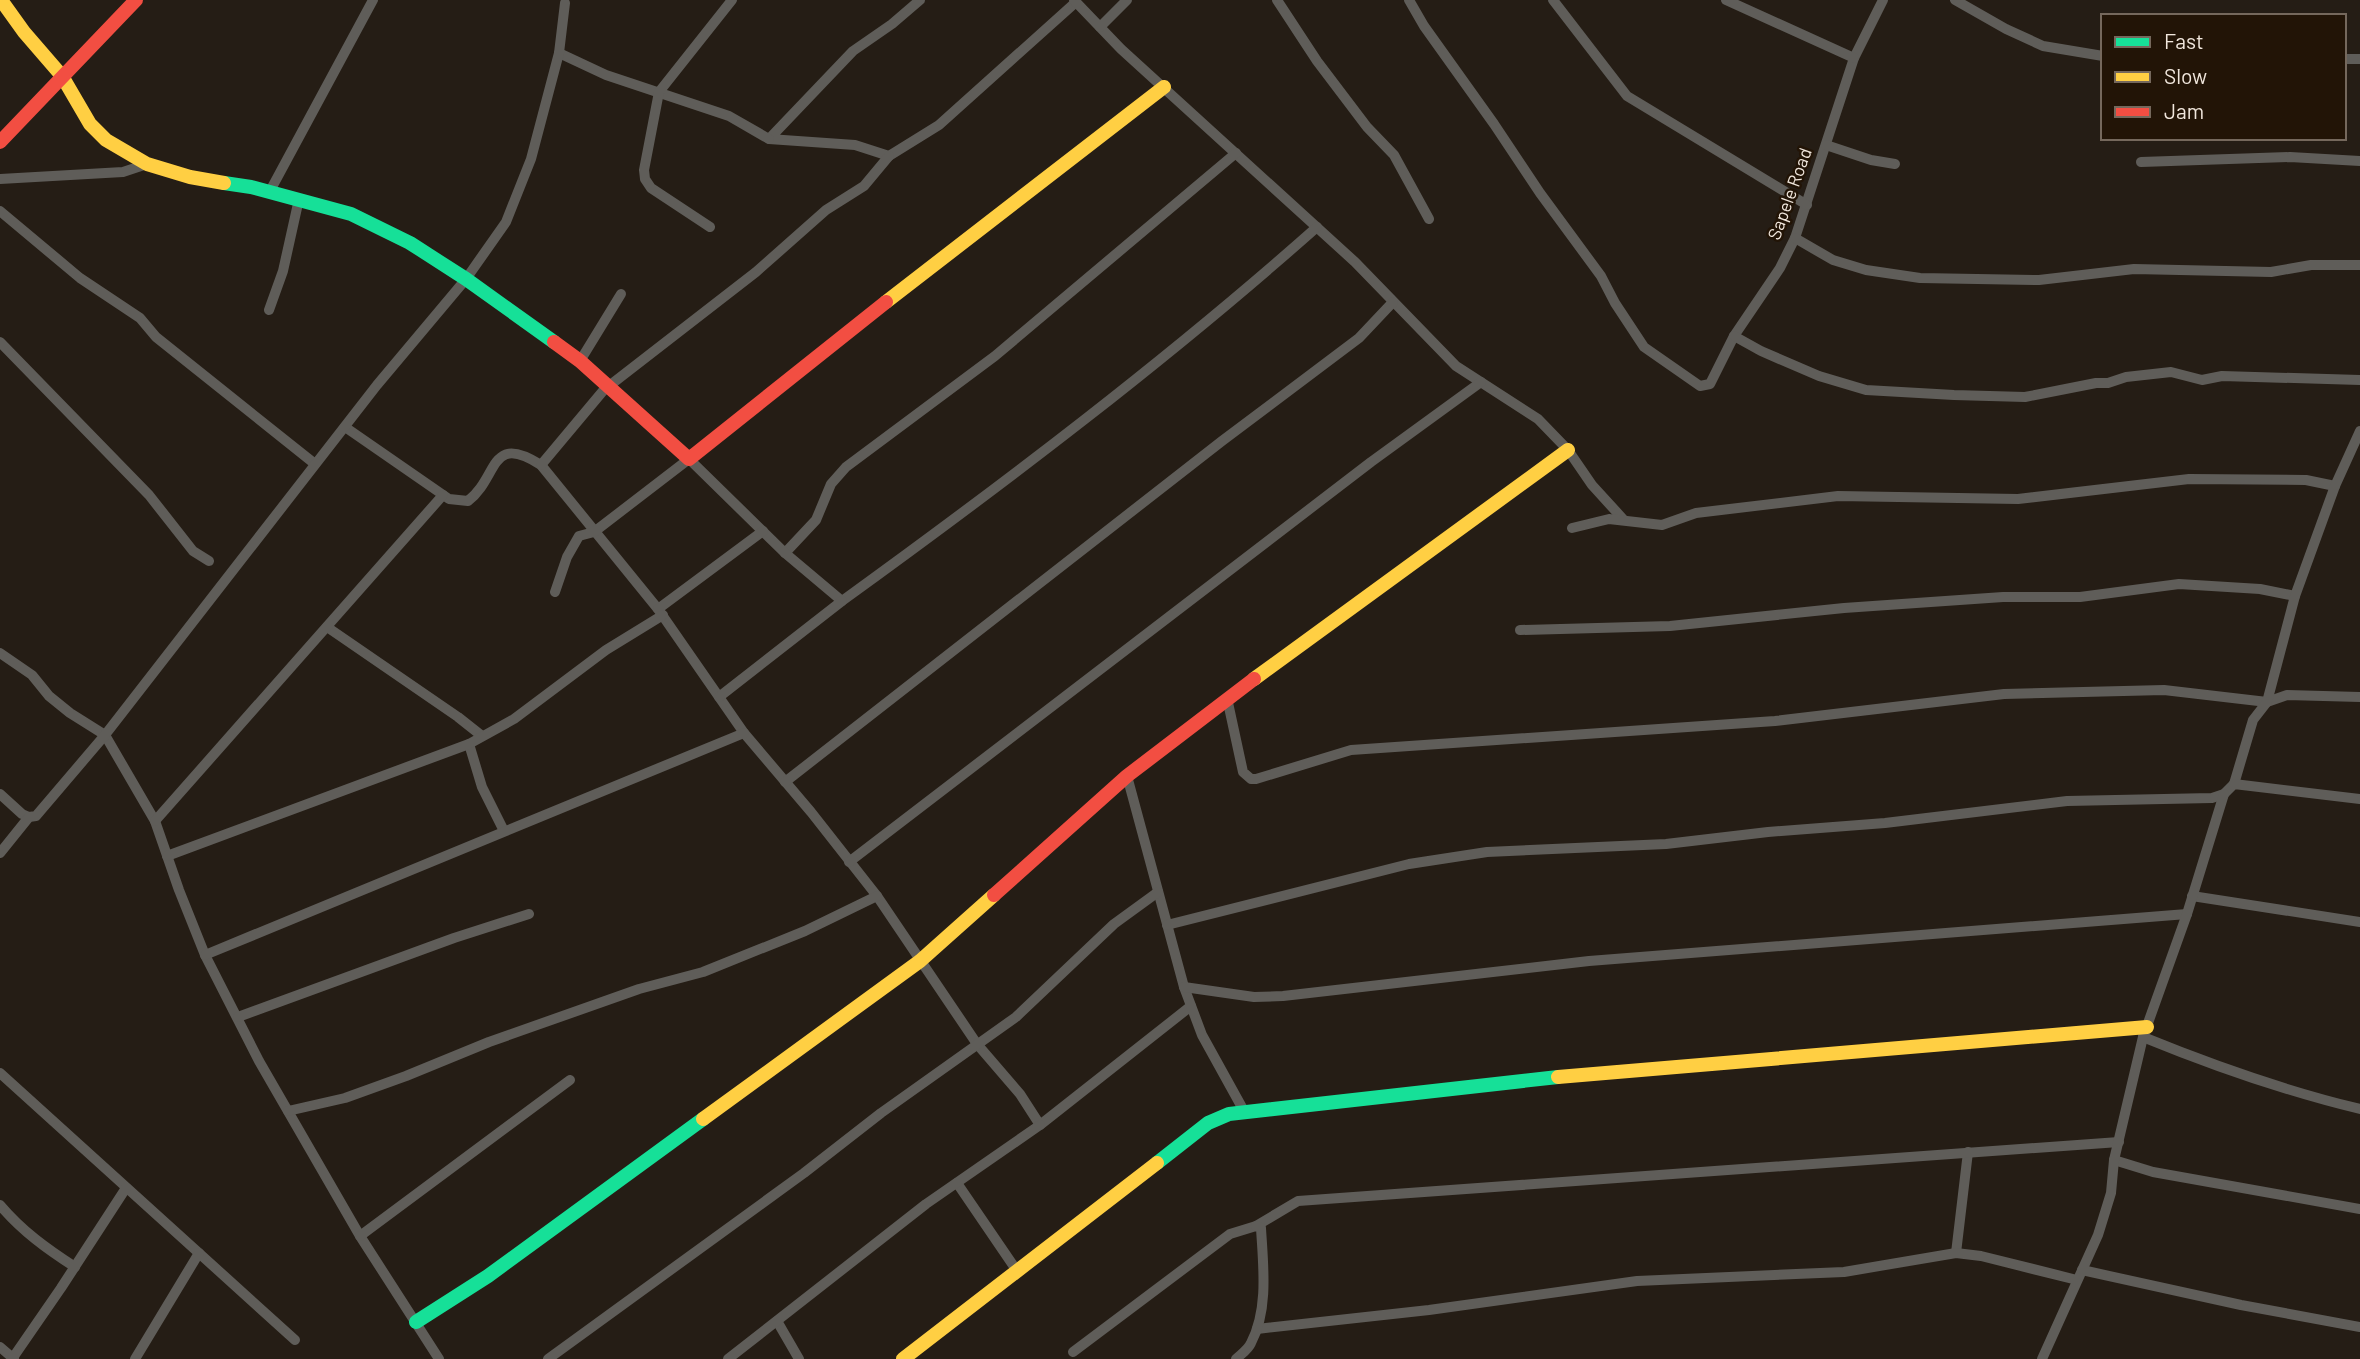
<svg xmlns="http://www.w3.org/2000/svg" width="2360" height="1359" viewBox="0 0 2360 1359" font-family="Barlow,sans-serif">
	<style>
		.lines { fill: none; stroke-linecap: round; stroke-linejoin: round }
		.street { stroke: #5f5d59; stroke-width: 10 }
		.fast { stroke: #16e098; stroke-width: 14 }
		.slow { stroke: #ffcf43; stroke-width: 14 }
		.jam { stroke: #f24e42; stroke-width: 14 }
		.labels { text-anchor: middle; stroke-width: 5; stroke-linejoin: round; paint-order: stroke }
		.street-label { font-size: 18px; fill: #f1e7dd; stroke: #221406 }
	</style>
	<rect width="100%" height="100%" fill="#251d15"/>
	<g class="lines">
		<!-- street -->
		<g class="street">
			<polyline points="920,0 892,24 853,51 769,139 855,145 889,156 939,125 1076,2"/>
			<polyline points="1074,0 1121,49 1355,262 1456,366 1538,419 1568,450 1592,485 1623,519"/>
			<polyline points="1277,0 1317,61 1367,127 1394,155 1429,219"/>
			<polyline points="1409,0 1424,26 1494,124 1540,193 1601,276 1615,303 1644,347 1700,386 1710,384 1734,336 1780,268 1795,238 1854,58 1883,0"/>
			<polyline points="1553,0 1627,96 1807,205"/>
			<polyline points="1726,0 1854,58"/>
			<polyline points="1955,0 2006,29 2043,46 2103,56"/>
			<polyline points="1100,27 1127,0"/>
			<polyline points="559,53 606,75 729,116 769,139"/>
			<polyline points="2344,59 2360,59"/>
			<polyline points="1826,145 1871,160 1895,164"/>
			<polyline points="2141,162 2290,157 2360,161"/>
			<polyline points="0,179 123,172 147,164"/>
			<polyline points="270,191 373,0"/>
			<polyline points="0,211 80,278 140,318 156,337 315,464"/>
			<polyline points="710,227 651,188 645,179 644,170 659,92 732,0"/>
			<polyline points="1795,238 1833,260 1866,270 1920,278 2039,280 2134,269 2271,272 2311,265 2360,265"/>
			<polyline points="269,310 283,271 299,199"/>
			<polyline points="1734,336 1761,351 1819,376 1866,390 1954,395 2025,397 2096,383 2108,383 2126,377 2171,372 2202,380 2222,376 2360,380"/>
			<polyline points="0,342 149,495 193,551 209,561"/>
			<polyline points="580,361 621,294"/>
			<polyline points="609,386 756,272 826,210 864,186 889,156"/>
			<path d="M345,427L449,499L468,501C499,477 489,432 541,465L658,609L744,733L811,812L877,896L977,1044L1020,1094L1040,1125L1191,1006"/>
			<polyline points="541,465 608,385"/>
			<polyline points="1572,528 1609,519 1662,525 1696,513 1838,496 2018,499 2189,479 2306,480 2335,486"/>
			<polyline points="785,553 816,520 831,484 846,467 995,356 1236,153"/>
			<path d="M555,592L567,557L579,536L594,532L689,459L785,553L842,601C1005,483 1167,360 1317,227"/>
			<polyline points="658,609 763,531"/>
			<polyline points="327,627 458,717 482,736"/>
			<polyline points="1520,630 1670,626 1844,608 2003,597 2080,597 2179,584 2260,589 2295,596"/>
			<polyline points="0,653 32,675 49,696 70,713 105,735 155,821 179,890 205,955 259,1061 360,1236 439,1359"/>
			<polyline points="719,697 842,601"/>
			<polyline points="1227,698 1243,772 1251,779 1256,779 1351,750 1775,721 2004,694 2164,690 2267,702 2287,695 2360,697"/>
			<polyline points="469,744 482,787 504,831"/>
			<polyline points="1127,776 1184,987 1202,1035 1244,1111"/>
			<polyline points="785,782 1222,441 1359,338 1393,302"/>
			<polyline points="2234,784 2253,720 2267,702 2295,596 2335,486 2360,431"/>
			<polyline points="0,794 22,814 29,817"/>
			<polyline points="155,821 443,495"/>
			<polyline points="0,853 29,817 36,816 105,735 377,385 466,279 506,222 531,159 559,53 565,3"/>
			<polyline points="167,856 469,744 514,719 606,650 663,615"/>
			<polyline points="849,862 1371,462 1481,382"/>
			<polyline points="2192,896 2360,922"/>
			<polyline points="1167,925 1409,864 1487,852 1666,844 1768,832 1885,823 2067,801 2212,798 2224,794 2234,784 2360,799"/>
			<polyline points="205,955 744,733"/>
			<polyline points="1184,987 1254,997 1283,996 1589,961 2187,914"/>
			<polyline points="238,1017 454,938 529,914"/>
			<path d="M2143,1037C2214,1066 2285,1091 2360,1109"/>
			<polyline points="0,1073 295,1340"/>
			<polyline points="288,1111 345,1098 406,1076 489,1042 639,989 703,972 805,931 877,896"/>
			<polyline points="2114,1160 2153,1172 2360,1209"/>
			<polyline points="957,1183 1017,1271"/>
			<path d="M0,1205C22,1231 47,1249 75,1267"/>
			<polyline points="360,1236 570,1080"/>
			<polyline points="1956,1253 1968,1152"/>
			<polyline points="2082,1270 2241,1305 2360,1327"/>
			<polyline points="777,1321 799,1359"/>
			<polyline points="1257,1329 1429,1310 1637,1281 1844,1272 1956,1253 1981,1256 2077,1280"/>
			<polyline points="0,1347 14,1359"/>
			<polyline points="1073,1352 1230,1234 1256,1226 1298,1201 2119,1142"/>
			<polyline points="12,1359 61,1288 126,1188"/>
			<polyline points="135,1359 199,1253"/>
			<polyline points="548,1359 804,1173 881,1113 1016,1017 1114,924 1158,892"/>
			<polyline points="728,1359 926,1204 1040,1125"/>
			<path d="M1236,1359C1241,1354 1248,1350 1251,1343C1269,1309 1263,1264 1261,1228L1256,1226"/>
			<polyline points="2042,1359 2098,1235 2111,1193 2114,1160 2143,1037 2187,914 2224,794"/>
		</g>
		<!-- fast -->
		<g class="fast">
			<polyline points="224,183 251,187 351,214 410,243 466,279 554,342"/>
			<polyline points="1157,1163 1208,1123 1229,1114 1558,1077"/>
			<polyline points="416,1322 488,1276 703,1119"/>
		</g>
		<!-- slow -->
		<g class="slow">
			<polyline points="1,0 24,32 62,76 90,124 106,140 147,164 190,177 224,183"/>
			<polyline points="886,302 1164,87"/>
			<polyline points="1254,679 1568,450"/>
			<polyline points="1558,1077 2147,1027"/>
			<polyline points="703,1119 920,961 994,895"/>
			<polyline points="903,1359 1157,1163"/>
		</g>
		<!-- jam -->
		<g class="jam">
			<polyline points="0,142 136,0"/>
			<polyline points="554,342 580,361 689,459 886,302"/>
			<polyline points="994,895 1127,776 1254,679"/>
		</g>
	</g>
	<g class="labels">
		<!-- street labels -->
		<g class="street-label">
			<text transform="translate(1790 194) rotate(-70)" y="6">Sapele Road</text>
		</g>
	</g>
	<!-- legend -->
	<rect x="2101" y="14" width="245" height="126" fill="#221406" stroke="#75685c" stroke-width="2"/>
	<rect x="2115" y="37" width="35" height="10" fill="#16e098" stroke="#75685c" stroke-width="2"/>
	<text x="2164" y="49" font-size="21" fill="#f1e7dd">Fast</text>
	<rect x="2115" y="72" width="35" height="10" fill="#ffcf43" stroke="#75685c" stroke-width="2"/>
	<text x="2164" y="84" font-size="21" fill="#f1e7dd">Slow</text>
	<rect x="2115" y="107" width="35" height="10" fill="#f24e42" stroke="#75685c" stroke-width="2"/>
	<text x="2164" y="119" font-size="21" fill="#f1e7dd">Jam</text>
</svg>
